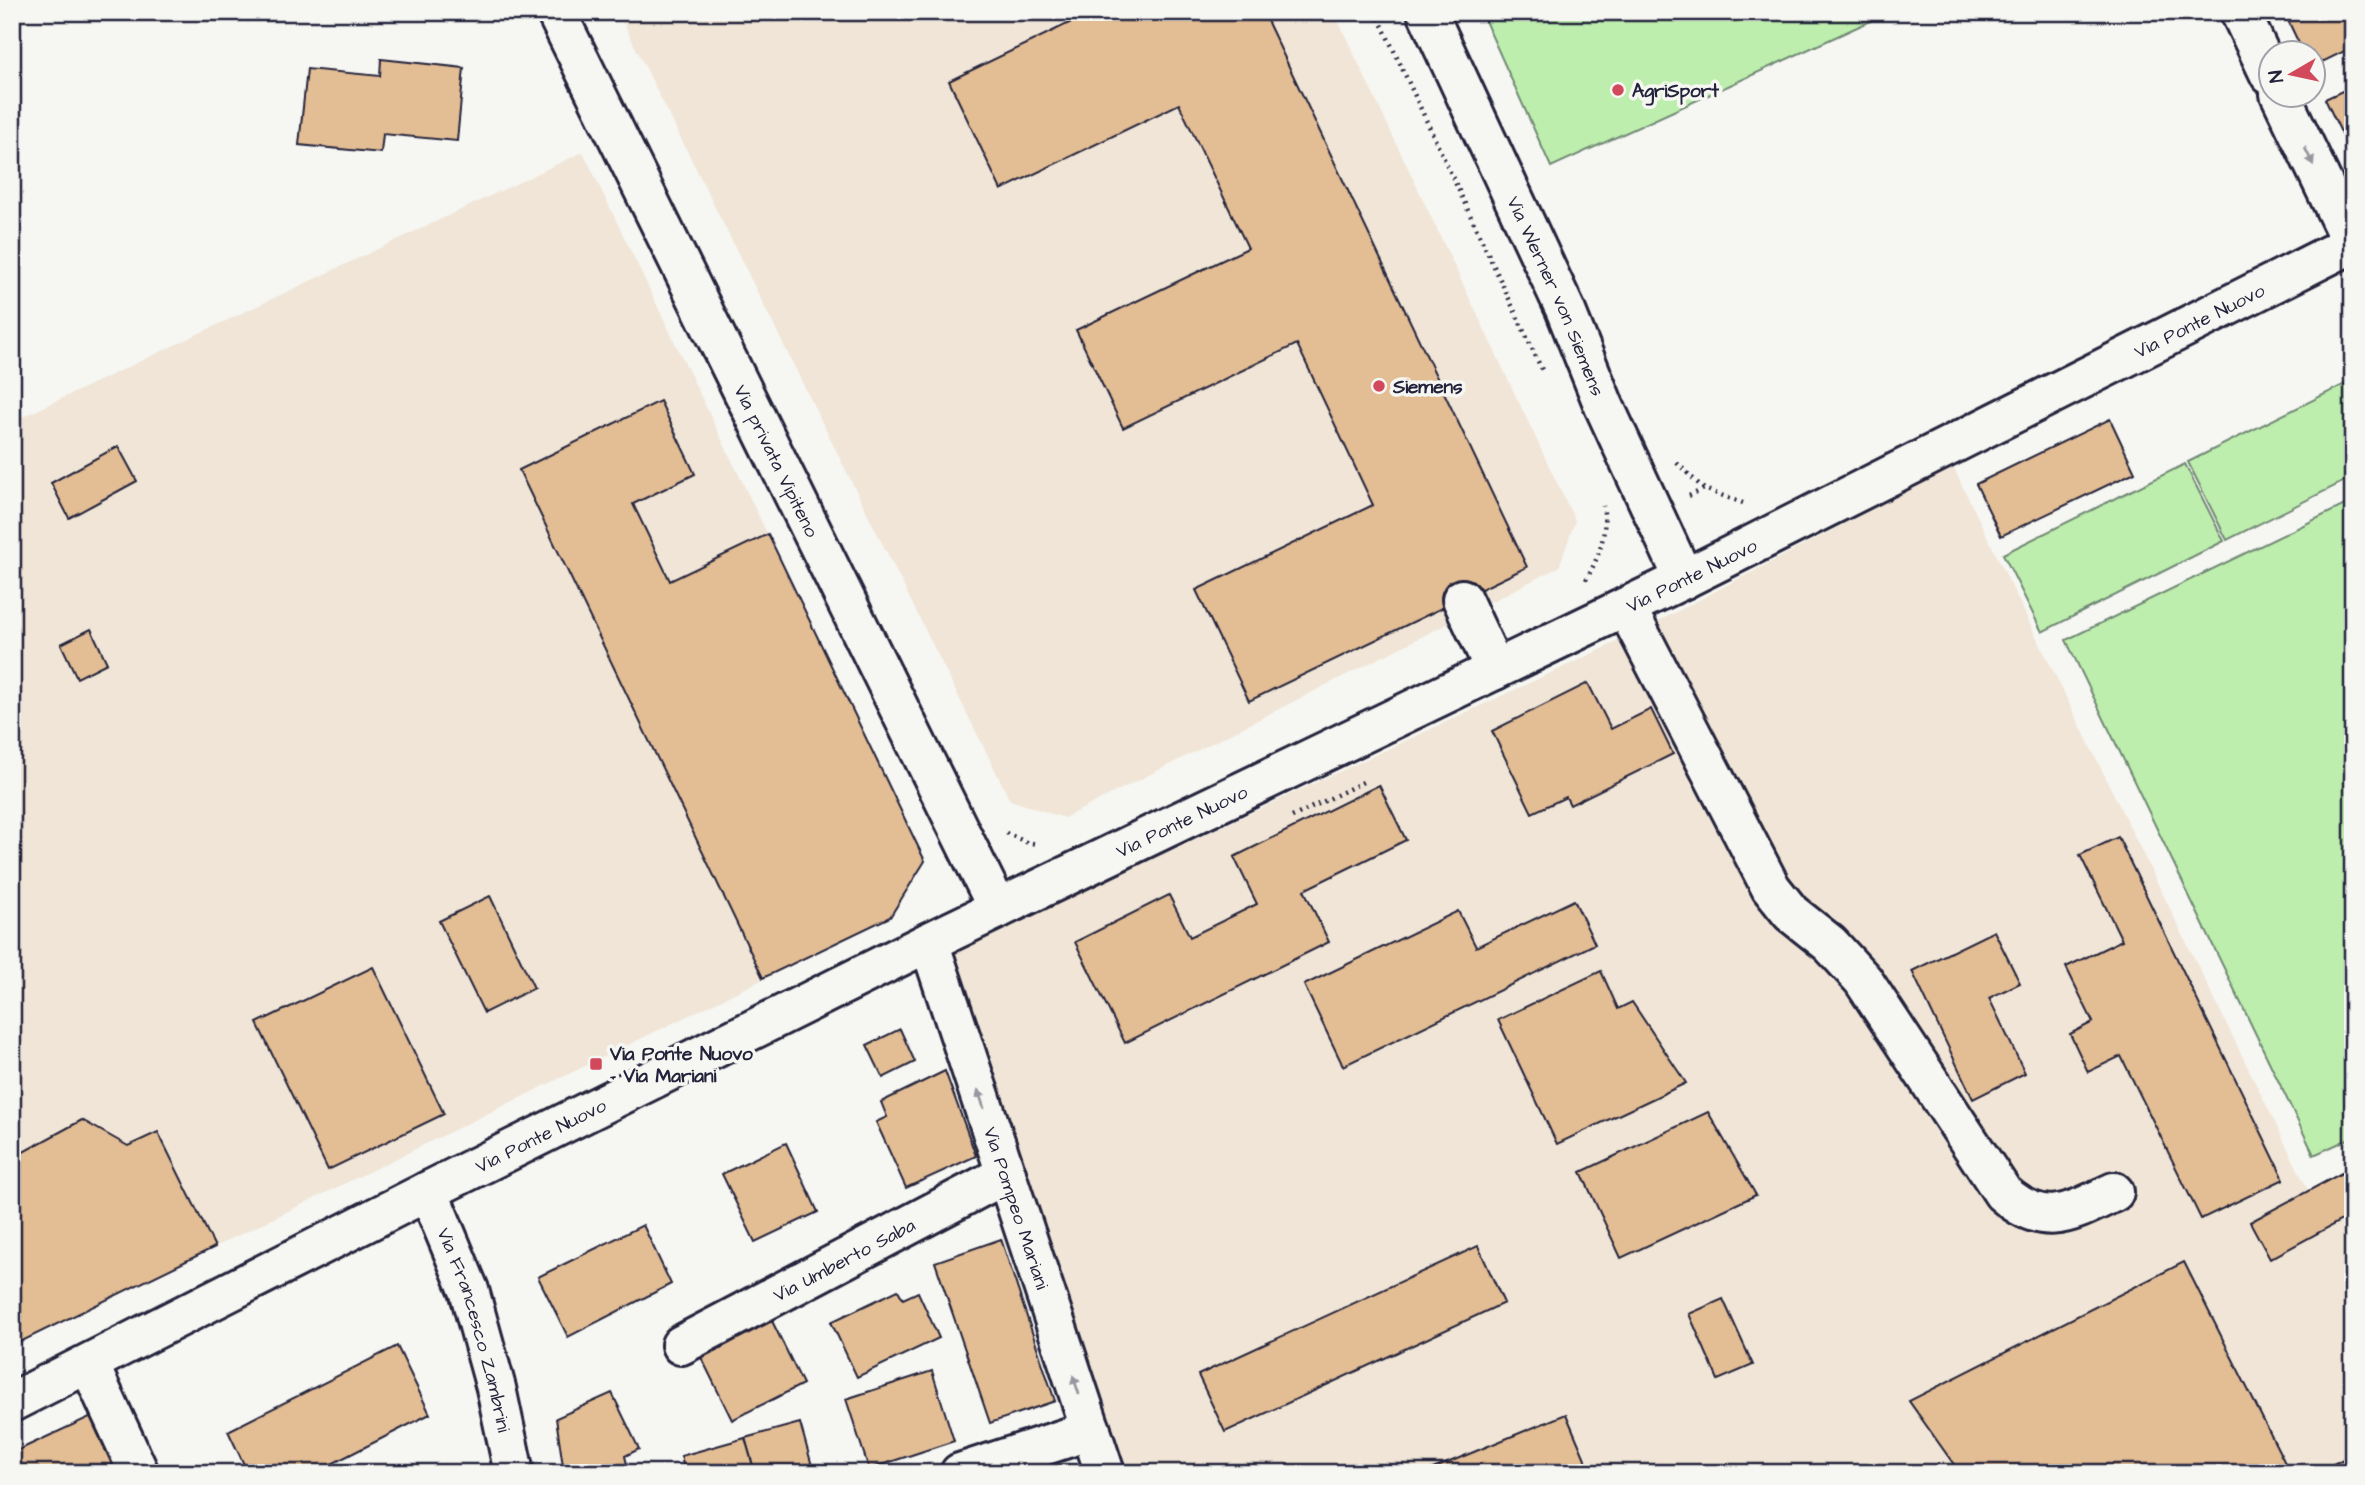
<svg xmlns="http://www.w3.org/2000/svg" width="2365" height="1485" viewBox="0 0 2365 1485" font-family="'Architects Daughter',sans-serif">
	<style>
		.built { fill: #f0e5d6 }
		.green { fill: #beeead; stroke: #708874; stroke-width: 2 }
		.building { fill: #e3bd94; stroke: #22223b; stroke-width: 2 }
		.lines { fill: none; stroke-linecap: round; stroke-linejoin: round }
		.minor-casing { stroke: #22223b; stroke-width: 44 }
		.path { stroke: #22223b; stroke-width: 4.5; stroke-dasharray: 2 5; stroke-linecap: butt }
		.minor { stroke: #f6f6f2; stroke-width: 38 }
		.oneway { fill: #9797a0 }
		.poi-dot { fill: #d1495b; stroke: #f6f6f2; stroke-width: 2.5 }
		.labels { text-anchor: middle; stroke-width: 7; stroke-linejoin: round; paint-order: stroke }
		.poi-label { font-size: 19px; font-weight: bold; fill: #22223b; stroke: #f6f6f2; text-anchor: start }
		.street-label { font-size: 19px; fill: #22223b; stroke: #f6f6f2 }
	</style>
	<rect width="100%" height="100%" fill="#f6f6f2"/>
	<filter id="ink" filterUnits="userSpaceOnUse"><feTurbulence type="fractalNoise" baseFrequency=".0143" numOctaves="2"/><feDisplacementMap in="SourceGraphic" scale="14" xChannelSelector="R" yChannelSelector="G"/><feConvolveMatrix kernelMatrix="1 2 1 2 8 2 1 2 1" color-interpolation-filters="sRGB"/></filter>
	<g filter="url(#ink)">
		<!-- built -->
		<g class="built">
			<polygon points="618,12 1334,12 1575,521 1559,567 1064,818 1010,800"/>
			<polygon points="583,152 925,861 890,917 12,1346 12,422"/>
			<polygon points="1953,467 2308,1190 2353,1167 2353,1473 1120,1473 945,953 1039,912 1632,635"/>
		</g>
		<!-- green -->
		<g class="green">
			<polygon points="1481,12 1890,12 1551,167"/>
			<polygon points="2353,380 2353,477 2227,540 2188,462"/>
			<polygon points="2185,464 2224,541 2042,632 2003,554"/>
			<polygon points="2353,501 2353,1137 2314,1155 2066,640"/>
		</g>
		<!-- building -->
		<g class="building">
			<polygon points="1092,12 1263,12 1527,567 1249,701 1196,590 1373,505 1297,344 1123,428 1076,330 1248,248 1179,104 1001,190 949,81"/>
			<polygon points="2284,12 2349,12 2353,19 2353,47 2312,67 2312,52 2303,52"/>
			<polygon points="381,59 464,68 457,141 383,134 381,153 299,145 307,69 380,76"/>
			<polygon points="2353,86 2353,157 2325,99"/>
			<polygon points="660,401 695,474 633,504 670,581 768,534 925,861 890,917 763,978 519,470"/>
			<polygon points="2110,419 2135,472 2001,536 1976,484"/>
			<polygon points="118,446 137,481 69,518 51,483"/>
			<polygon points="91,629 107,663 77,678 61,644"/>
			<polygon points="1588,683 1611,729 1651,709 1673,754 1570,805 1566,797 1532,813 1492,731"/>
			<polygon points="1379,785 1406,840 1304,890 1329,942 1125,1043 1075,942 1169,895 1190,937 1257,904 1234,857"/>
			<polygon points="2118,837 2284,1179 2201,1219 2121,1056 2088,1072 2070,1034 2093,1022 2066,967 2122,940 2080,855"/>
			<polygon points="490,896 534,988 484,1013 439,921"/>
			<polygon points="1574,900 1595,944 1343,1066 1304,985 1458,911 1476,947"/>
			<polygon points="1994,931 2020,983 1989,998 2025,1073 1973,1099 1912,971"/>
			<polygon points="373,967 444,1114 328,1170 257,1023"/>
			<polygon points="1601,971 1618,1009 1632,1002 1686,1083 1557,1144 1498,1020"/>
			<polygon points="900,1029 915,1062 883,1078 867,1045"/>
			<polygon points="945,1071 976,1156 906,1188 876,1122 887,1117 881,1102"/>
			<polygon points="1708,1112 1756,1195 1621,1258 1581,1172"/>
			<polygon points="82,1120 128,1146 158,1132 215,1247 12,1346 12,1158"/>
			<polygon points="786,1143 818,1212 755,1242 722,1174"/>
			<polygon points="2353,1167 2353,1214 2270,1259 2250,1222"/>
			<polygon points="643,1225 671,1284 568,1337 538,1277"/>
			<polygon points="1001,1239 1055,1401 990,1423 935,1262"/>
			<polygon points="1478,1246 1504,1303 1225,1432 1198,1375"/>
			<polygon points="2184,1262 2290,1473 1960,1473 1909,1401"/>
			<polygon points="898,1290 903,1299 918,1292 939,1338 857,1377 831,1322"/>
			<polygon points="1723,1299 1753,1365 1718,1380 1689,1314"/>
			<polygon points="772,1321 803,1384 732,1420 701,1357"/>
			<polygon points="397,1346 430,1414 314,1473 248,1473 228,1431"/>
			<polygon points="932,1371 954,1441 869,1469 846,1399"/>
			<polygon points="612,1393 639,1449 625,1456 629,1473 564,1473 556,1418"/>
			<polygon points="96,1414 121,1473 12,1473 12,1453"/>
			<polygon points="1566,1414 1591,1473 1423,1473"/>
			<polygon points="800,1423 814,1473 755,1473 745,1438"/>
			<polygon points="745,1438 755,1473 685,1473 681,1456"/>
			<polygon points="2353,1454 2353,1473 2316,1473"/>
		</g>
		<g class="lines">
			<defs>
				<g id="minor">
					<path id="s1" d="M556,12L998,909"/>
					<path id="s2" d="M1427,12L1565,309L1604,406L1684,579"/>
					<polyline points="2240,12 2270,75"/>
					<polyline points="2280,94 2353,246"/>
					<polyline points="1462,599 1495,670"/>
					<path d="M1626,607L1771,888L1791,913L1830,944L1863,980L2003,1193C2045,1230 2070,1213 2114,1192"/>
					<path id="s3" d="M929,942L1105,1473"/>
					<path id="s4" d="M428,1191L469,1290L496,1388L514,1473"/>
					<path id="s5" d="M681,1345L1006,1174"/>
					<polyline points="89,1364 139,1473"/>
					<path id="s6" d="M12,1402L428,1191L929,942L1684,579L2353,243"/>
					<polyline points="960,1473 1091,1430"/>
				</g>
			</defs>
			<!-- minor casing -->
			<use href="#minor" class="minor-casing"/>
			<!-- path -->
			<g class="path">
				<polyline points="1376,12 1542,370"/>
				<polyline points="1677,463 1704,489 1743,503"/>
				<polyline points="1689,496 1704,489"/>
				<path d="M1586,580C1599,557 1608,533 1603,506"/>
				<polyline points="1292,817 1365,781"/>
				<polyline points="1006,833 1026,842 1037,844"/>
			</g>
			<!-- minor -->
			<use href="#minor" class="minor"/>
		</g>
		<!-- one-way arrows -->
		<defs><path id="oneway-solid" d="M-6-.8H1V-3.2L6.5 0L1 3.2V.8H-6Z" transform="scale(1.75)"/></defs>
		<g class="oneway">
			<use href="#oneway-solid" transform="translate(2309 156) rotate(64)"/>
			<use href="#oneway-solid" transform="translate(981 1099) rotate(-108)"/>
			<use href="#oneway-solid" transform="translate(1076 1385) rotate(-108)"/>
		</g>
	</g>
	<!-- markers -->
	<g class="poi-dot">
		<circle cx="1618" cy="90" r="7"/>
		<circle cx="1379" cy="386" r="7"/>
		<rect x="589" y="1057" width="14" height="14" rx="3.5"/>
	</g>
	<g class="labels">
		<!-- poi labels -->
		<g class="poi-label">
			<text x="1632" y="97">AgriSport</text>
			<text x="1393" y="393">Siemens</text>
			<text x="610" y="1060">Via Ponte Nuovo<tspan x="610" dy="22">- Via Mariani</tspan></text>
		</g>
		<!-- street labels -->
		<g class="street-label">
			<text dy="7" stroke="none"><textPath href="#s2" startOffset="312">Via Werner von Siemens</textPath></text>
			<text dy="7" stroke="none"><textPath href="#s6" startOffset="2440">Via Ponte Nuovo</textPath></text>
			<text dy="7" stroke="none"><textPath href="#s1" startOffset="500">Via privata Vipiteno</textPath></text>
			<text dy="7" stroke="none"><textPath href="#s6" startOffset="1872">Via Ponte Nuovo</textPath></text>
			<text dy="7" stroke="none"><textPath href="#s6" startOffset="1306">Via Ponte Nuovo</textPath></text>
			<text dy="7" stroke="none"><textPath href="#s6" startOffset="592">Via Ponte Nuovo</textPath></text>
			<text dy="7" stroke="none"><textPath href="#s3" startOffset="280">Via Pompeo Mariani</textPath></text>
			<text dy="7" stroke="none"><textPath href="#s5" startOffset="184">Via Umberto Saba</textPath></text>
			<text dy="7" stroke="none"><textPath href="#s4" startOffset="147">Via Francesco Zambrini</textPath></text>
		</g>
	</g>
	<!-- margin -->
	<rect width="2365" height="1485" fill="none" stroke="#f6f6f2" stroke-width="42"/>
	<rect x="21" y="21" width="2323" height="1443" fill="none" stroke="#22223b" stroke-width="2.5" filter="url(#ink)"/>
	<!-- north arrow -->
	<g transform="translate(2292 74) rotate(261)"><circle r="33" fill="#f6f6f2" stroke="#a1a1a9" stroke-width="2"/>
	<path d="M0-5L12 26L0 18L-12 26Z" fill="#d1495b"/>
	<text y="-10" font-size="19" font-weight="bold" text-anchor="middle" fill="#22223b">N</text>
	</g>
</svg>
